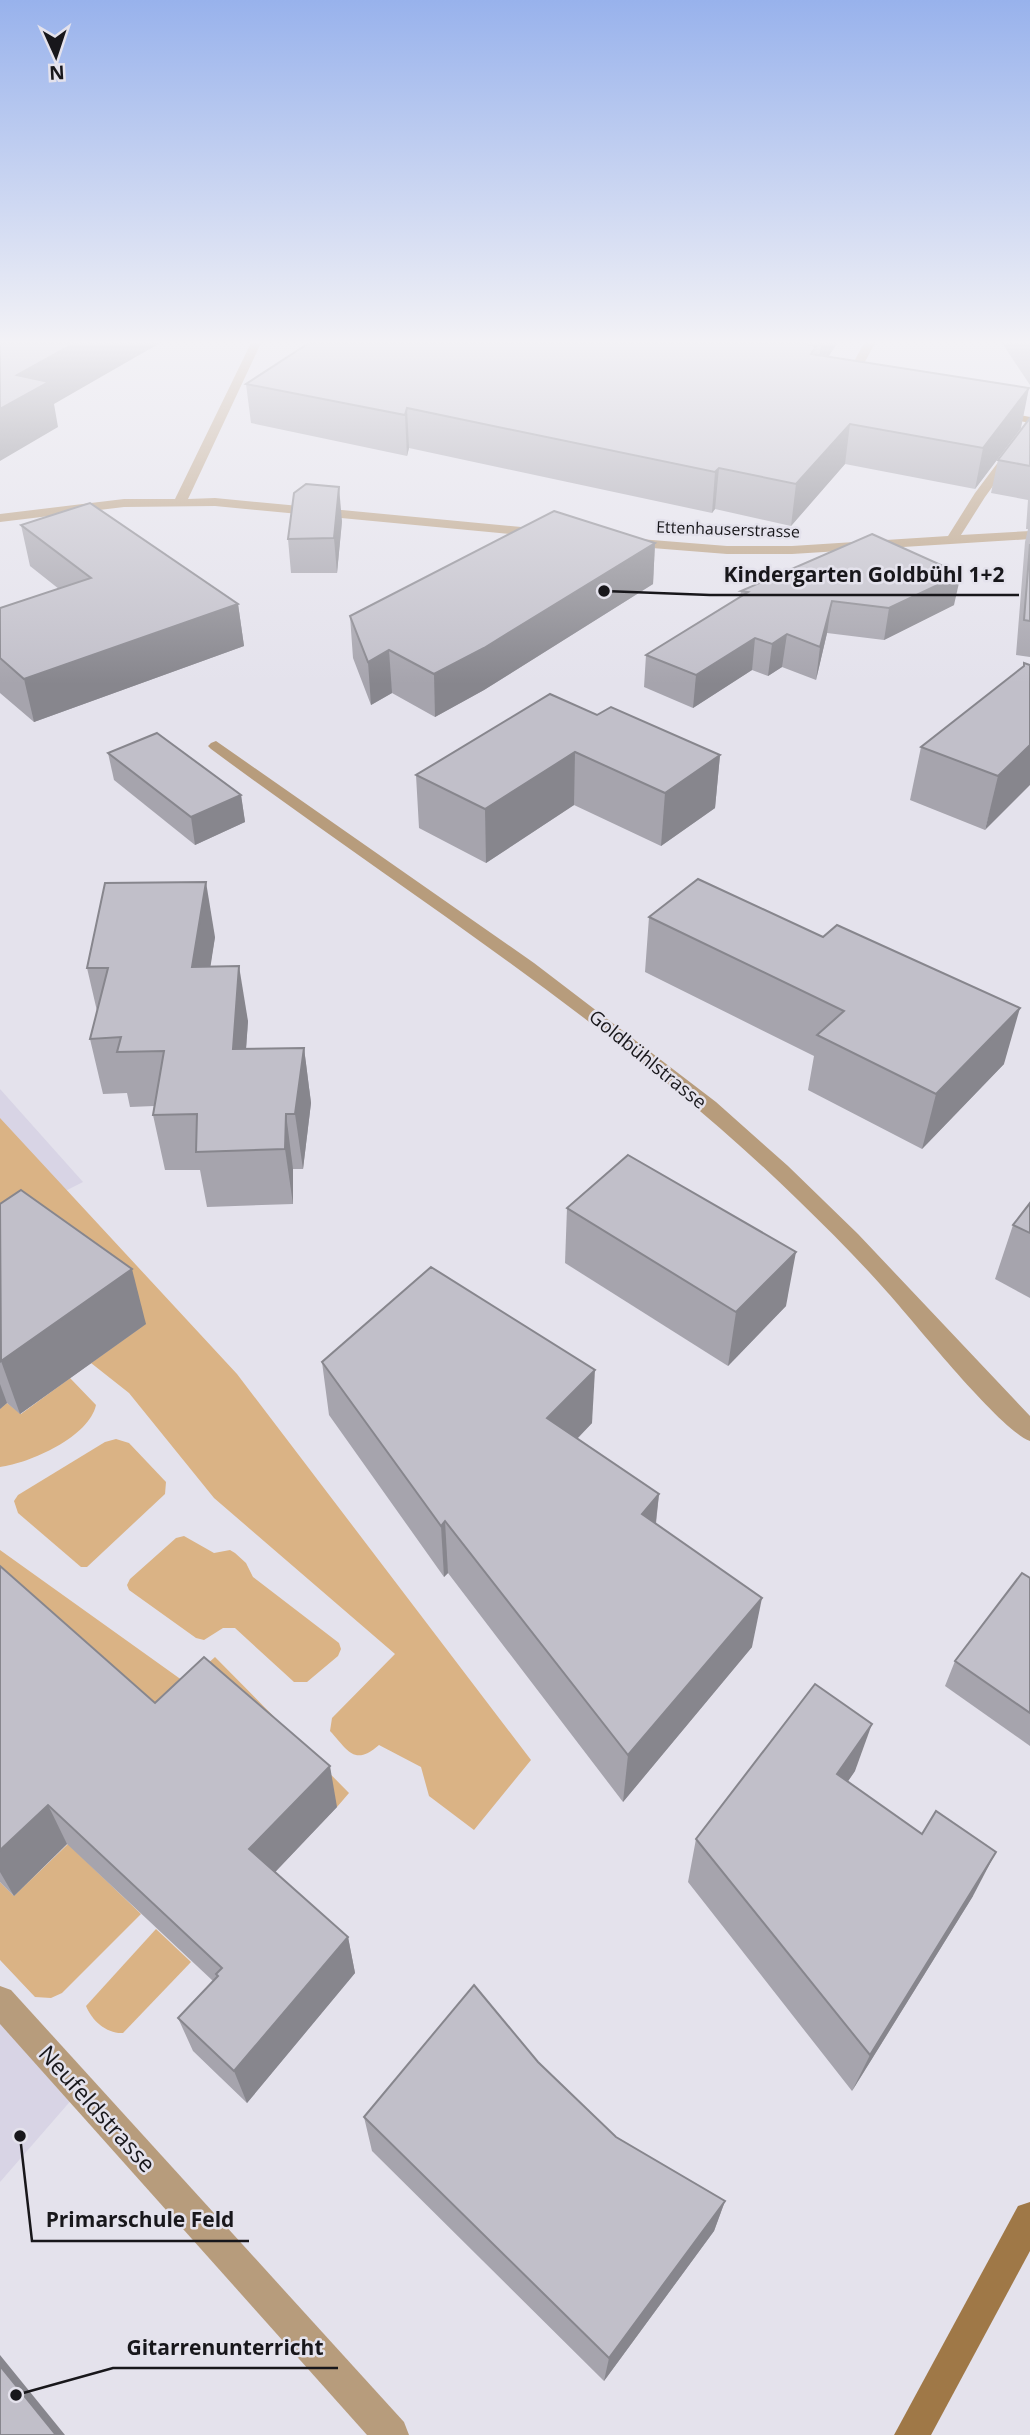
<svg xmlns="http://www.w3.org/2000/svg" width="1030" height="2435" viewBox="0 0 1030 2435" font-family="'Open Sans',sans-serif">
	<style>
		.built { fill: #d8d4e5 }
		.green { fill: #dab385 }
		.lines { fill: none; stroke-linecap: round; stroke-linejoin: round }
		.street { fill: #b79c7c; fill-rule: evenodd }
		.secondary { fill: #9f7847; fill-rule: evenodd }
		.wall { fill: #a6a4ad }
		.shaded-wall { fill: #87868d }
		.building { fill: #c1bfc9; stroke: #87868d; stroke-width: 2 }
		.labels { text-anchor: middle; stroke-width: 5; stroke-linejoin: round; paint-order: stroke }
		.far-street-label { font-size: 16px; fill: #18171b; stroke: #e4e2ec }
		.street-label { font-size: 19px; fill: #18171b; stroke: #e4e2ec }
		.near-street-label { font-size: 23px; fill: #18171b; stroke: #e4e2ec }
		.leader { fill: none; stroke: #18171b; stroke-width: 2.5 }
		.callout-dot { fill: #18171b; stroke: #e4e2ec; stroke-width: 2.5 }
		.callout-label { font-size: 21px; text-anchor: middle; font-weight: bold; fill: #18171b; stroke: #e4e2ec; stroke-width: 5; stroke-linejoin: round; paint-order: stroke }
	</style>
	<rect width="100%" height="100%" fill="#e4e2ec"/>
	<!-- built -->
	<g class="built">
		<polygon points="0,1089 83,1182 0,1224"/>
		<polygon points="0,2001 80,2090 0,2182"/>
	</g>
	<!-- green -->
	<g class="green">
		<path d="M0,1118L237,1374L531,1760L474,1830L429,1796L421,1767L379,1745C354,1767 348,1750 330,1731L332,1718L395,1654L214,1498L129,1393L91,1363L145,1324L0,1271Z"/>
		<path d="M70,1378L96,1405C89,1437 30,1463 0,1467V1409L7,1403L21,1414Z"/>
		<polygon points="116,1439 129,1443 166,1482 165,1494 87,1567 81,1567 18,1513 14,1501 18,1495 105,1442"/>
		<polygon points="184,1536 214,1553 230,1550 235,1553 246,1563 253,1577 339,1643 341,1649 338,1656 307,1682 294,1682 235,1628 223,1628 204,1640 196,1638 129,1590 127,1585 130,1579 176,1538"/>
		<polygon points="0,1550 186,1683 215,1657 349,1793 337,1807 216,1700 169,1745 0,1593"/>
		<polygon points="68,1844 141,1914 62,1993 51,1998 35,1997 0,1960 0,1882 14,1896"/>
		<path d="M156,1929L191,1962L123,2033C107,2034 92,2021 86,2006Z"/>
	</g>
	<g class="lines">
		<!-- street -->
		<g class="street">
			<polygon points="251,343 261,343 188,499 215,498 543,529 549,533 543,537 215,506 124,507 0,522 0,514 124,499 175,499"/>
			<polygon points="864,343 875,343 851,388 843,388 841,386"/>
			<polygon points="1030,424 1030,435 985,497 961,535 1030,531 1030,539 792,554 727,554 627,546 621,542 627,538 727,546 792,546 948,536 975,493 1026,425"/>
			<path d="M216,741L534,963L716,1102L788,1166L858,1234L1030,1416V1441C1001,1431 914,1322 888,1293C860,1261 829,1230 798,1200C621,1027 409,896 211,749L208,746L211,743Z"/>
			<polygon points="0,1986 11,1990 404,2422 409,2435 367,2435 0,2024"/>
		</g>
		<!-- secondary -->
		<g class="secondary">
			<polygon points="995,410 1030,417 1030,423 991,415 989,413"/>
			<polygon points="1030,2202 1030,2251 931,2435 894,2435 1018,2206"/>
		</g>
	</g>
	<!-- wall -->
	<g class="wall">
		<polygon points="309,343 837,343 828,357 1021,428 975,489 845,464 791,526 715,509 712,513 409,448 407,456 251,423 246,384"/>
		<polygon points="1002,343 1030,343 1030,385"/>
		<polygon points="1030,418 1030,657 1016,655 1025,542 1028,529 1026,529 1028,500 991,493 998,460"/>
		<polygon points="342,521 337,573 291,573 288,539"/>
		<polygon points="21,525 238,604 244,646 34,722 0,693 0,608 59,589 30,566"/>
		<polygon points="655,543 653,584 484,690 435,717 392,693 371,705 353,658 350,616"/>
		<polygon points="741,591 954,605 884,640 827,633 816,680 782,667 768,676 752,670 693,708 644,687 646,655 740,597"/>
		<polygon points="1030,665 985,830 910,800 921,747"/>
		<polygon points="597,715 720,755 715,808 661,846 574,805 486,863 419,828 416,775"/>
		<polygon points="108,753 241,795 245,822 195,845 114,780"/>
		<polygon points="649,917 1004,1064 922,1149 808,1090 814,1056 645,972"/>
		<polygon points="215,937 210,966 248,1021 246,1049 304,1048 311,1103 303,1169 293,1169 293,1204 207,1207 200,1170 165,1170 153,1115 154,1106 130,1107 127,1093 103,1094 90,1039 97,1011 87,968"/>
		<polygon points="1030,1203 1030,1298 995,1279 1013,1225"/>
		<polygon points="0,1204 146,1324 20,1414 7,1403 0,1409"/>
		<polygon points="567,1208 786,1306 728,1366 565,1263"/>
		<polygon points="322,1362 592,1423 577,1439 659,1494 656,1524 752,1647 623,1802 448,1573 444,1577 329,1415"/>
		<polygon points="0,1566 155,1703 337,1807 275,1872 348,1937 355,1973 247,2103 193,2051 178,2018 213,1981 67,1844 14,1896 0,1882"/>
		<polygon points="1030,1578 1030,1746 945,1686 955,1661"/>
		<polygon points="855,1771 848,1781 973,1896 852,2091 688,1882 696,1839"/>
		<polygon points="538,2062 616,2137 725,2201 714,2231 604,2381 372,2151 364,2117"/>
	</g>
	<!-- shaded-wall -->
	<g class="shaded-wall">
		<polygon points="75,343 160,343 54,404 58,427 0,461 0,409 17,375"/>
		<polygon points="821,343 837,343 817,375"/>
		<polygon points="1029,388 1021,428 975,489 983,448"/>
		<polygon points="407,408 409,448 407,456 405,415"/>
		<polygon points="850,424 845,464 791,526 796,484"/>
		<polygon points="719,468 715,509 712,513 715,472"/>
		<polygon points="339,487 342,521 337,573 334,538"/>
		<polygon points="655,543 653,584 484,690 435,717 434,674"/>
		<polygon points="961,574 954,605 884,640 889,608"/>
		<polygon points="832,601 827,633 816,680 820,647"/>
		<polygon points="238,604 244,646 34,722 24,679"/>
		<polygon points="787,634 782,667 768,676 772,644"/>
		<polygon points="755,638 752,670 693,708 696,675"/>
		<polygon points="389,650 392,693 371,705 368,662"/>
		<polygon points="1030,745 1030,785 985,830 998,776"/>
		<polygon points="575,752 574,805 486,863 485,809"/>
		<polygon points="720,755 715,808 661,846 665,793"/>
		<polygon points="241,795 245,822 195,845 191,817"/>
		<polygon points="206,882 215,937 202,1022 192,967"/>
		<polygon points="239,966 248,1021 242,1105 233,1049"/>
		<polygon points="1020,1008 1004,1064 922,1149 936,1094"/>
		<polygon points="304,1048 311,1103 303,1169 295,1114"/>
		<polygon points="286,1114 293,1169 293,1204 285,1149"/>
		<polygon points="796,1252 786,1306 728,1366 736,1312"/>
		<polygon points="132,1269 146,1324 20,1414 1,1361"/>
		<polygon points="595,1370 592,1423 546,1471 547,1418"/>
		<polygon points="0,1384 7,1403 0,1409"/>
		<polygon points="659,1494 653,1546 642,1514"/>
		<polygon points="445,1521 448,1573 444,1577 441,1526"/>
		<polygon points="762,1598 752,1647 623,1802 628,1755"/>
		<polygon points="872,1724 855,1771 822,1819 837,1774"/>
		<polygon points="330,1766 337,1807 260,1888 249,1849"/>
		<polygon points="48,1805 67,1844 14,1896 0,1872 0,1850"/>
		<polygon points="996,1852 973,1896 852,2091 870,2055"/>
		<polygon points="348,1937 355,1973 247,2103 234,2071"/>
		<polygon points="725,2201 714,2231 604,2381 609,2358"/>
		<polygon points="0,2355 65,2435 56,2435 0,2366"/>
	</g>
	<!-- building -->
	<g class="building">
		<polygon points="0,343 75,343 17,375 49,382 0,409"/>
		<polygon points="309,343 802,343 816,346 811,354 1029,388 983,448 850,424 796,484 719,468 715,472 407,408 405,415 246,384"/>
		<polygon points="1030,418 1030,466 998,460"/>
		<polygon points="306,484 339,487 334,538 288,539 294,493"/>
		<polygon points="90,503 238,604 24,679 0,658 0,608 91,578 21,525"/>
		<polygon points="554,511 655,543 484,648 434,674 389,650 368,662 350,616"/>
		<polygon points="872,534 961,574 889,608 832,601 820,647 787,634 772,644 755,638 696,675 646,655 748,592 741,591"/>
		<polygon points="1030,544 1030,621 1024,620"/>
		<polygon points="1024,663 1030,665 1030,745 998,776 921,747 1024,666"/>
		<polygon points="550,694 597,715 611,707 720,755 665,793 575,752 485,809 416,775"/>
		<polygon points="157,733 241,795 191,817 108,753"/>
		<polygon points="698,879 823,937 837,925 1020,1008 936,1094 817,1035 844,1011 649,917"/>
		<polygon points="206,882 192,967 239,966 233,1049 304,1048 295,1114 286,1114 285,1149 196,1152 197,1114 153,1115 164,1051 117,1052 121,1037 90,1039 108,968 87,968 105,883"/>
		<polygon points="628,1155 796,1252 736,1312 567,1208"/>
		<polygon points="21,1190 132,1269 1,1361 0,1204"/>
		<polygon points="1030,1203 1030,1233 1013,1225"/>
		<polygon points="431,1267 595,1370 547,1418 659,1494 642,1514 762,1598 628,1755 445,1521 441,1526 322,1362"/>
		<polygon points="0,1566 155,1703 204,1657 330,1766 249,1849 348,1937 234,2071 178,2018 218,1976 216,1974 222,1968 48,1805 0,1850"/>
		<polygon points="1022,1573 1030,1578 1030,1713 955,1661"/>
		<polygon points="815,1684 872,1724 837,1774 922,1834 936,1811 996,1852 870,2055 696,1839"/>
		<polygon points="474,1985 538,2062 616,2137 725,2201 609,2358 364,2117"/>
		<polygon points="0,2366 56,2435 0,2435"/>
	</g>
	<!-- sky -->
	<linearGradient id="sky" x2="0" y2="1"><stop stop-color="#98b2ec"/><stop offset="0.5" stop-color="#f3f2f6"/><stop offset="1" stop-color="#f3f2f6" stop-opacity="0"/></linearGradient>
	<rect width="1030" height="684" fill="url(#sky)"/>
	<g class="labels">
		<!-- far-street labels -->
		<g class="far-street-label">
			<text transform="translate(728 529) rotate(2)" y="6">Ettenhauserstrasse</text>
		</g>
		<!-- street labels -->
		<g class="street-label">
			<text transform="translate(648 1059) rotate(39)" y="7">Goldbühlstrasse</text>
		</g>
		<!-- near-street labels -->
		<g class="near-street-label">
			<text transform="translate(97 2109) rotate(48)" y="8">Neufeldstrasse</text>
		</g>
	</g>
	<!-- callouts -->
	<path class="leader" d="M604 591L710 595H1019M20 2136L32 2241H249M16 2395L113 2368H338"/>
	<g class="callout-dot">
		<circle cx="604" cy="591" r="7"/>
		<circle cx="20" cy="2136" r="7"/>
		<circle cx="16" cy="2395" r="7"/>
	</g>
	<g class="callout-label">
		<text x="864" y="582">Kindergarten Goldbühl 1+2</text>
		<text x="140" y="2227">Primarschule Feld</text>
		<text x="225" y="2355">Gitarrenunterricht</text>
	</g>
	<!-- north arrow -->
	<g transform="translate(56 56) rotate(177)" stroke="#e4e2ec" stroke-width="5" paint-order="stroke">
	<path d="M0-5L12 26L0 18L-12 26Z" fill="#18171b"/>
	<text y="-10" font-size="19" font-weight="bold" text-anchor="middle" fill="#18171b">N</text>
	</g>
</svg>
